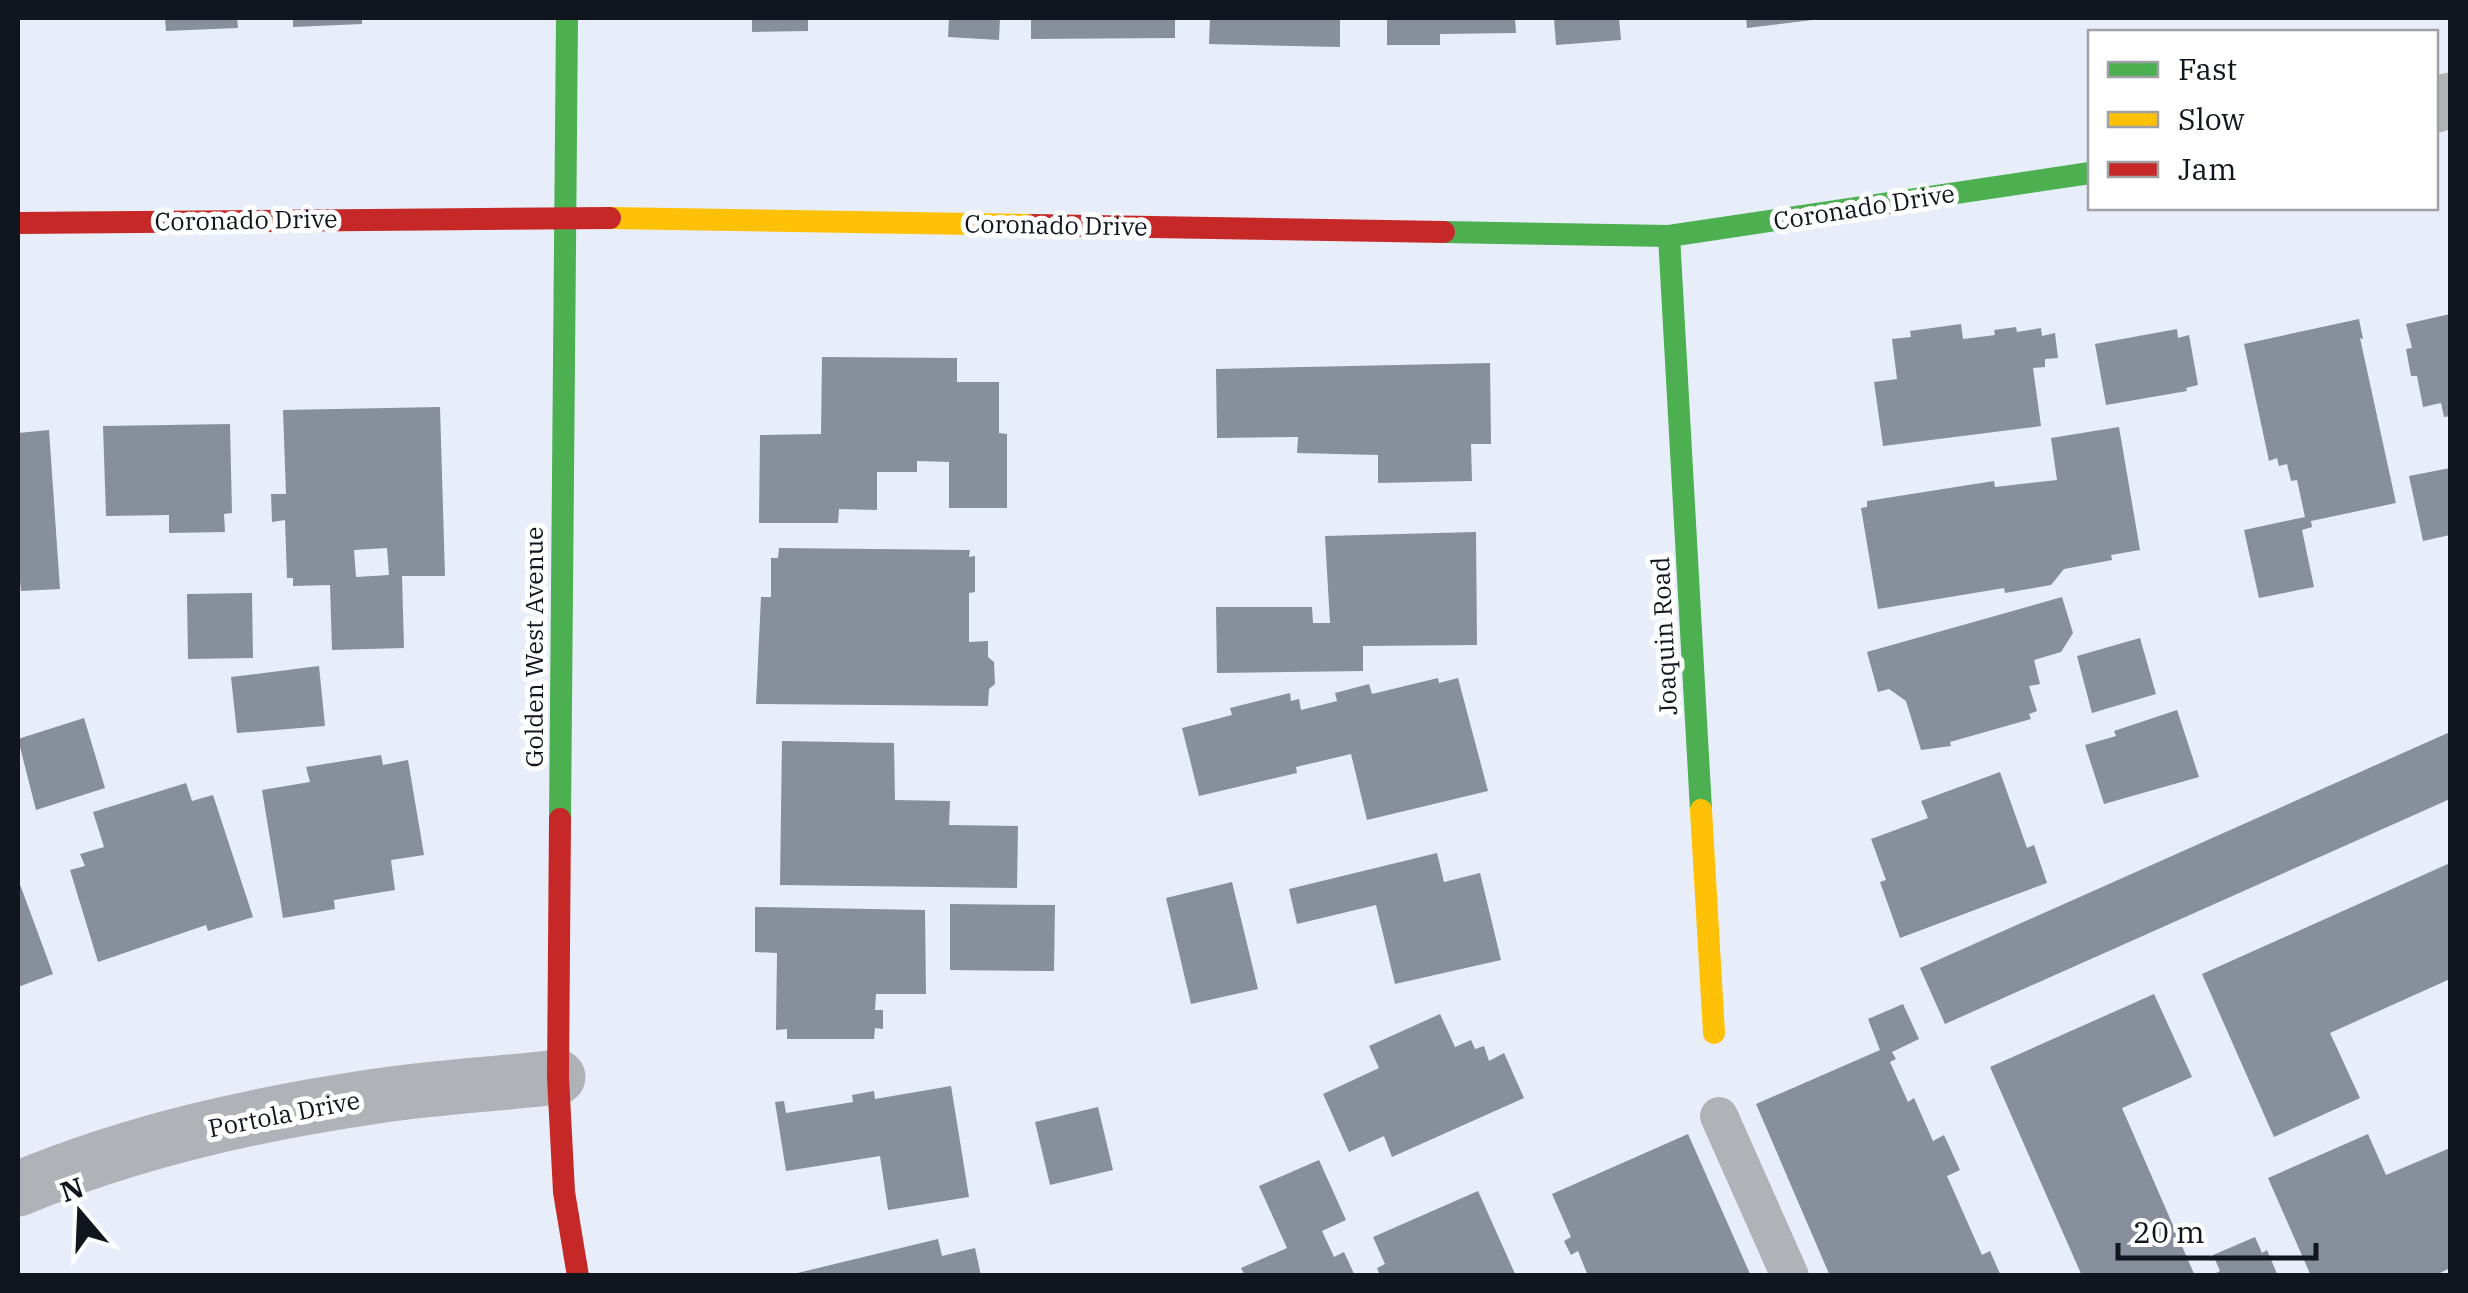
<svg xmlns="http://www.w3.org/2000/svg" width="2468" height="1293" viewBox="0 0 2468 1293" font-family="'IBM Plex Serif',serif">
	<style>
		.building { fill: #878e9c; fill-rule: evenodd }
		.lines { fill: none; stroke-linecap: round; stroke-linejoin: round }
		.lane { stroke: #b0b2b8; stroke-width: 38 }
		.street { stroke: #b0b2b8; stroke-width: 55 }
		.fast { stroke: #4caf50; stroke-width: 22 }
		.slow { stroke: #ffc107; stroke-width: 22 }
		.jam { stroke: #c62828; stroke-width: 22 }
		.labels { text-anchor: middle; stroke-width: 10; stroke-linejoin: round; paint-order: stroke }
		.street-label { font-size: 25px; fill: #11151d; stroke: #fff }
	</style>
	<rect width="100%" height="100%" fill="#e8eef9"/>
	<!-- building -->
	<g class="building">
		<polygon points="165,18 237,18 238,28 166,31"/>
		<polygon points="293,18 362,18 362,24 293,27"/>
		<polygon points="752,18 808,18 808,31 752,32"/>
		<polygon points="949,18 1000,18 999,40 948,37"/>
		<polygon points="1031,18 1175,18 1175,38 1031,39"/>
		<polygon points="1210,18 1340,18 1340,47 1209,44"/>
		<polygon points="1387,18 1515,18 1516,33 1440,34 1440,45 1387,45"/>
		<polygon points="1554,18 1619,18 1621,40 1556,45"/>
		<polygon points="1746,18 1812,18 1812,20 1747,28"/>
		<polygon points="2450,314 2450,416 2444,417 2441,403 2423,407 2417,376 2411,376 2406,349 2412,348 2406,324"/>
		<polygon points="2359,319 2363,339 2360,338 2396,503 2311,521 2312,527 2302,530 2314,587 2259,598 2244,530 2305,517 2297,480 2291,481 2287,464 2279,466 2277,458 2269,461 2244,344"/>
		<polygon points="1961,324 1963,339 1995,335 1994,330 2016,327 2017,332 2041,328 2042,336 2055,333 2058,358 2045,359 2045,367 2033,368 2041,426 1883,446 1874,382 1897,379 1892,339 1911,337 1910,331"/>
		<polygon points="2177,329 2178,338 2189,335 2198,385 2186,388 2187,391 2106,405 2095,344"/>
		<polygon points="822,357 957,358 957,382 999,382 999,433 1007,434 1007,508 949,508 949,462 917,461 917,472 877,472 877,510 839,509 838,523 759,523 760,435 821,434"/>
		<polygon points="1490,363 1491,444 1471,444 1472,481 1378,483 1378,455 1297,453 1298,437 1217,438 1216,369"/>
		<path d="M440,407L445,576H402L404,648L332,650L330,585L293,586V578H287L285,520L272,522L271,494H286L283,410ZM387,548L389,575L356,577L354,550Z"/>
		<polygon points="230,424 232,513 224,514 225,532 169,533 169,515 106,516 103,426"/>
		<polygon points="2119,427 2140,550 2111,555 2112,560 2064,569 2051,585 2005,593 2004,588 1878,609 1861,508 1867,507 1867,501 1994,481 1995,487 2057,480 2051,438"/>
		<polygon points="49,430 60,589 21,591 20,582 18,582 18,433"/>
		<polygon points="2450,468 2450,535 2423,541 2409,476"/>
		<polygon points="1476,532 1477,645 1363,646 1363,671 1217,673 1216,607 1312,607 1313,623 1330,623 1325,536"/>
		<polygon points="779,548 970,550 969,557 975,556 975,592 969,593 969,642 988,641 988,657 994,662 995,684 989,689 988,706 756,704 761,597 771,597 771,558 778,558"/>
		<polygon points="252,593 253,658 188,659 187,594"/>
		<polygon points="2062,597 2073,633 2061,652 2034,660 2040,684 2029,686 2037,711 2029,714 2031,719 1950,742 1951,746 1921,750 1906,701 1889,689 1878,692 1867,652"/>
		<polygon points="2140,638 2156,694 2092,713 2077,656"/>
		<polygon points="319,666 325,726 237,733 231,677"/>
		<polygon points="1438,678 1439,683 1458,678 1488,791 1367,820 1351,754 1296,767 1297,773 1199,796 1182,728 1232,715 1230,708 1290,693 1291,701 1299,699 1301,710 1337,701 1335,693 1369,684 1372,694"/>
		<polygon points="2177,710 2199,777 2104,804 2085,745 2116,736 2114,731"/>
		<polygon points="84,718 105,788 36,810 18,739"/>
		<polygon points="2450,732 2450,799 1945,1024 1920,968"/>
		<polygon points="782,741 894,743 895,800 950,801 949,825 1018,826 1017,888 780,885"/>
		<polygon points="381,755 383,765 408,760 424,855 391,860 395,890 334,900 335,909 283,918 262,790 310,782 306,767"/>
		<polygon points="2000,772 2027,848 2034,845 2047,883 1900,938 1880,882 1886,880 1871,839 1928,818 1921,801"/>
		<polygon points="186,783 192,801 213,795 253,917 208,931 206,925 98,962 70,870 85,866 80,854 104,847 93,812"/>
		<polygon points="1437,853 1444,882 1480,873 1501,960 1395,984 1376,905 1297,924 1289,889"/>
		<polygon points="2450,863 2450,979 2330,1033 2360,1098 2274,1137 2202,974"/>
		<polygon points="18,879 53,974 18,987"/>
		<polygon points="1232,882 1258,989 1191,1004 1166,898"/>
		<polygon points="950,904 1055,905 1054,971 950,970"/>
		<polygon points="755,907 925,910 926,994 876,994 875,1010 883,1010 883,1029 875,1028 874,1039 787,1039 787,1029 776,1030 777,953 755,952"/>
		<polygon points="2154,994 2192,1077 2122,1108 2195,1276 2082,1276 1990,1067"/>
		<polygon points="1903,1004 1919,1039 1892,1052 1896,1059 1890,1062 1908,1102 1914,1098 1933,1141 1944,1135 1960,1170 1947,1176 1982,1255 1990,1251 2001,1276 1830,1276 1756,1104 1880,1050 1868,1019"/>
		<polygon points="1440,1014 1455,1047 1471,1040 1475,1049 1484,1046 1489,1061 1504,1053 1524,1098 1392,1157 1384,1136 1349,1152 1323,1094 1379,1068 1369,1046"/>
		<polygon points="951,1086 969,1197 888,1210 880,1156 786,1171 775,1102 784,1101 786,1113 853,1102 852,1095 874,1091 875,1099"/>
		<polygon points="1098,1107 1113,1170 1050,1185 1035,1122"/>
		<polygon points="1688,1134 1751,1276 1588,1276 1578,1251 1571,1255 1564,1241 1571,1237 1552,1194"/>
		<polygon points="2368,1134 2386,1175 2450,1148 2450,1268 2434,1276 2311,1276 2268,1178"/>
		<polygon points="1319,1160 1346,1220 1322,1231 1334,1257 1344,1252 1355,1276 1245,1276 1241,1268 1287,1248 1259,1186"/>
		<polygon points="1478,1191 1516,1276 1380,1276 1377,1268 1385,1264 1373,1237"/>
		<polygon points="2255,1237 2262,1253 2267,1250 2278,1276 2210,1276 2220,1271 2213,1255"/>
		<polygon points="938,1239 942,1256 975,1248 981,1276 785,1276"/>
	</g>
	<g class="lines">
		<!-- lane -->
		<polyline class="lane" points="1719,1116 1790,1276"/>
		<!-- street -->
		<g class="street">
			<polyline points="2436,105 2450,100"/>
			<path d="M18,1189C133,1141 254,1114 377,1096C437,1087 498,1084 558,1077"/>
		</g>
		<!-- fast -->
		<g class="fast">
			<polyline points="1444,232 1669,236 2090,173"/>
			<polyline points="1669,236 1701,810"/>
			<polyline points="560,819 567,18"/>
		</g>
		<!-- slow -->
		<g class="slow">
			<polyline points="610,218 1033,225"/>
			<polyline points="1701,810 1714,1033"/>
		</g>
		<!-- jam -->
		<g class="jam">
			<polyline points="18,223 610,218"/>
			<polyline points="1033,225 1444,232"/>
			<polyline points="560,819 558,1077 564,1192 578,1276"/>
		</g>
	</g>
	<g class="labels">
		<!-- street labels -->
		<g class="street-label">
			<text transform="translate(1864 207) rotate(-9)" y="9">Coronado Drive</text>
			<text transform="translate(246 220) rotate(-1)" y="9">Coronado Drive</text>
			<text transform="translate(1056 225) rotate(1)" y="9">Coronado Drive</text>
			<text transform="translate(1664 636) rotate(-93)" y="9">Joaquin Road</text>
			<text transform="translate(534 647) rotate(-90)" y="9">Golden West Avenue</text>
			<text transform="translate(284 1114) rotate(-11)" y="9">Portola Drive</text>
		</g>
	</g>
	<!-- border -->
	<rect width="2468" height="1293" fill="none" stroke="#11151d" stroke-width="40"/>
	<!-- legend -->
	<rect x="2088" y="30" width="350" height="180" fill="#ffffff" stroke="#a0a1a5" stroke-width="2.5"/>
	<rect x="2108" y="62" width="50" height="15" fill="#4caf50" stroke="#a0a1a5" stroke-width="2.5"/>
	<text x="2178" y="80" font-size="30" fill="#11151d">Fast</text>
	<rect x="2108" y="112" width="50" height="15" fill="#ffc107" stroke="#a0a1a5" stroke-width="2.5"/>
	<text x="2178" y="130" font-size="30" fill="#11151d">Slow</text>
	<rect x="2108" y="162" width="50" height="15" fill="#c62828" stroke="#a0a1a5" stroke-width="2.5"/>
	<text x="2178" y="180" font-size="30" fill="#11151d">Jam</text>
	<!-- north arrow -->
	<g transform="translate(80 1213) rotate(341)" stroke="#ffffff" stroke-width="8" paint-order="stroke">
	<path d="M0-8L18 38L0 25L-18 38Z" fill="#11151d"/>
	<text y="-15" font-size="28" font-weight="bold" text-anchor="middle" fill="#11151d">N</text>
	</g>
	<!-- scale -->
	<path d="M2118 1243v15h198v-15" fill="none" stroke="#11151d" stroke-width="5"/>
	<text x="2133" y="1243" font-size="30" fill="#11151d" stroke="#ffffff" stroke-width="8" paint-order="stroke">20 m</text>
</svg>
